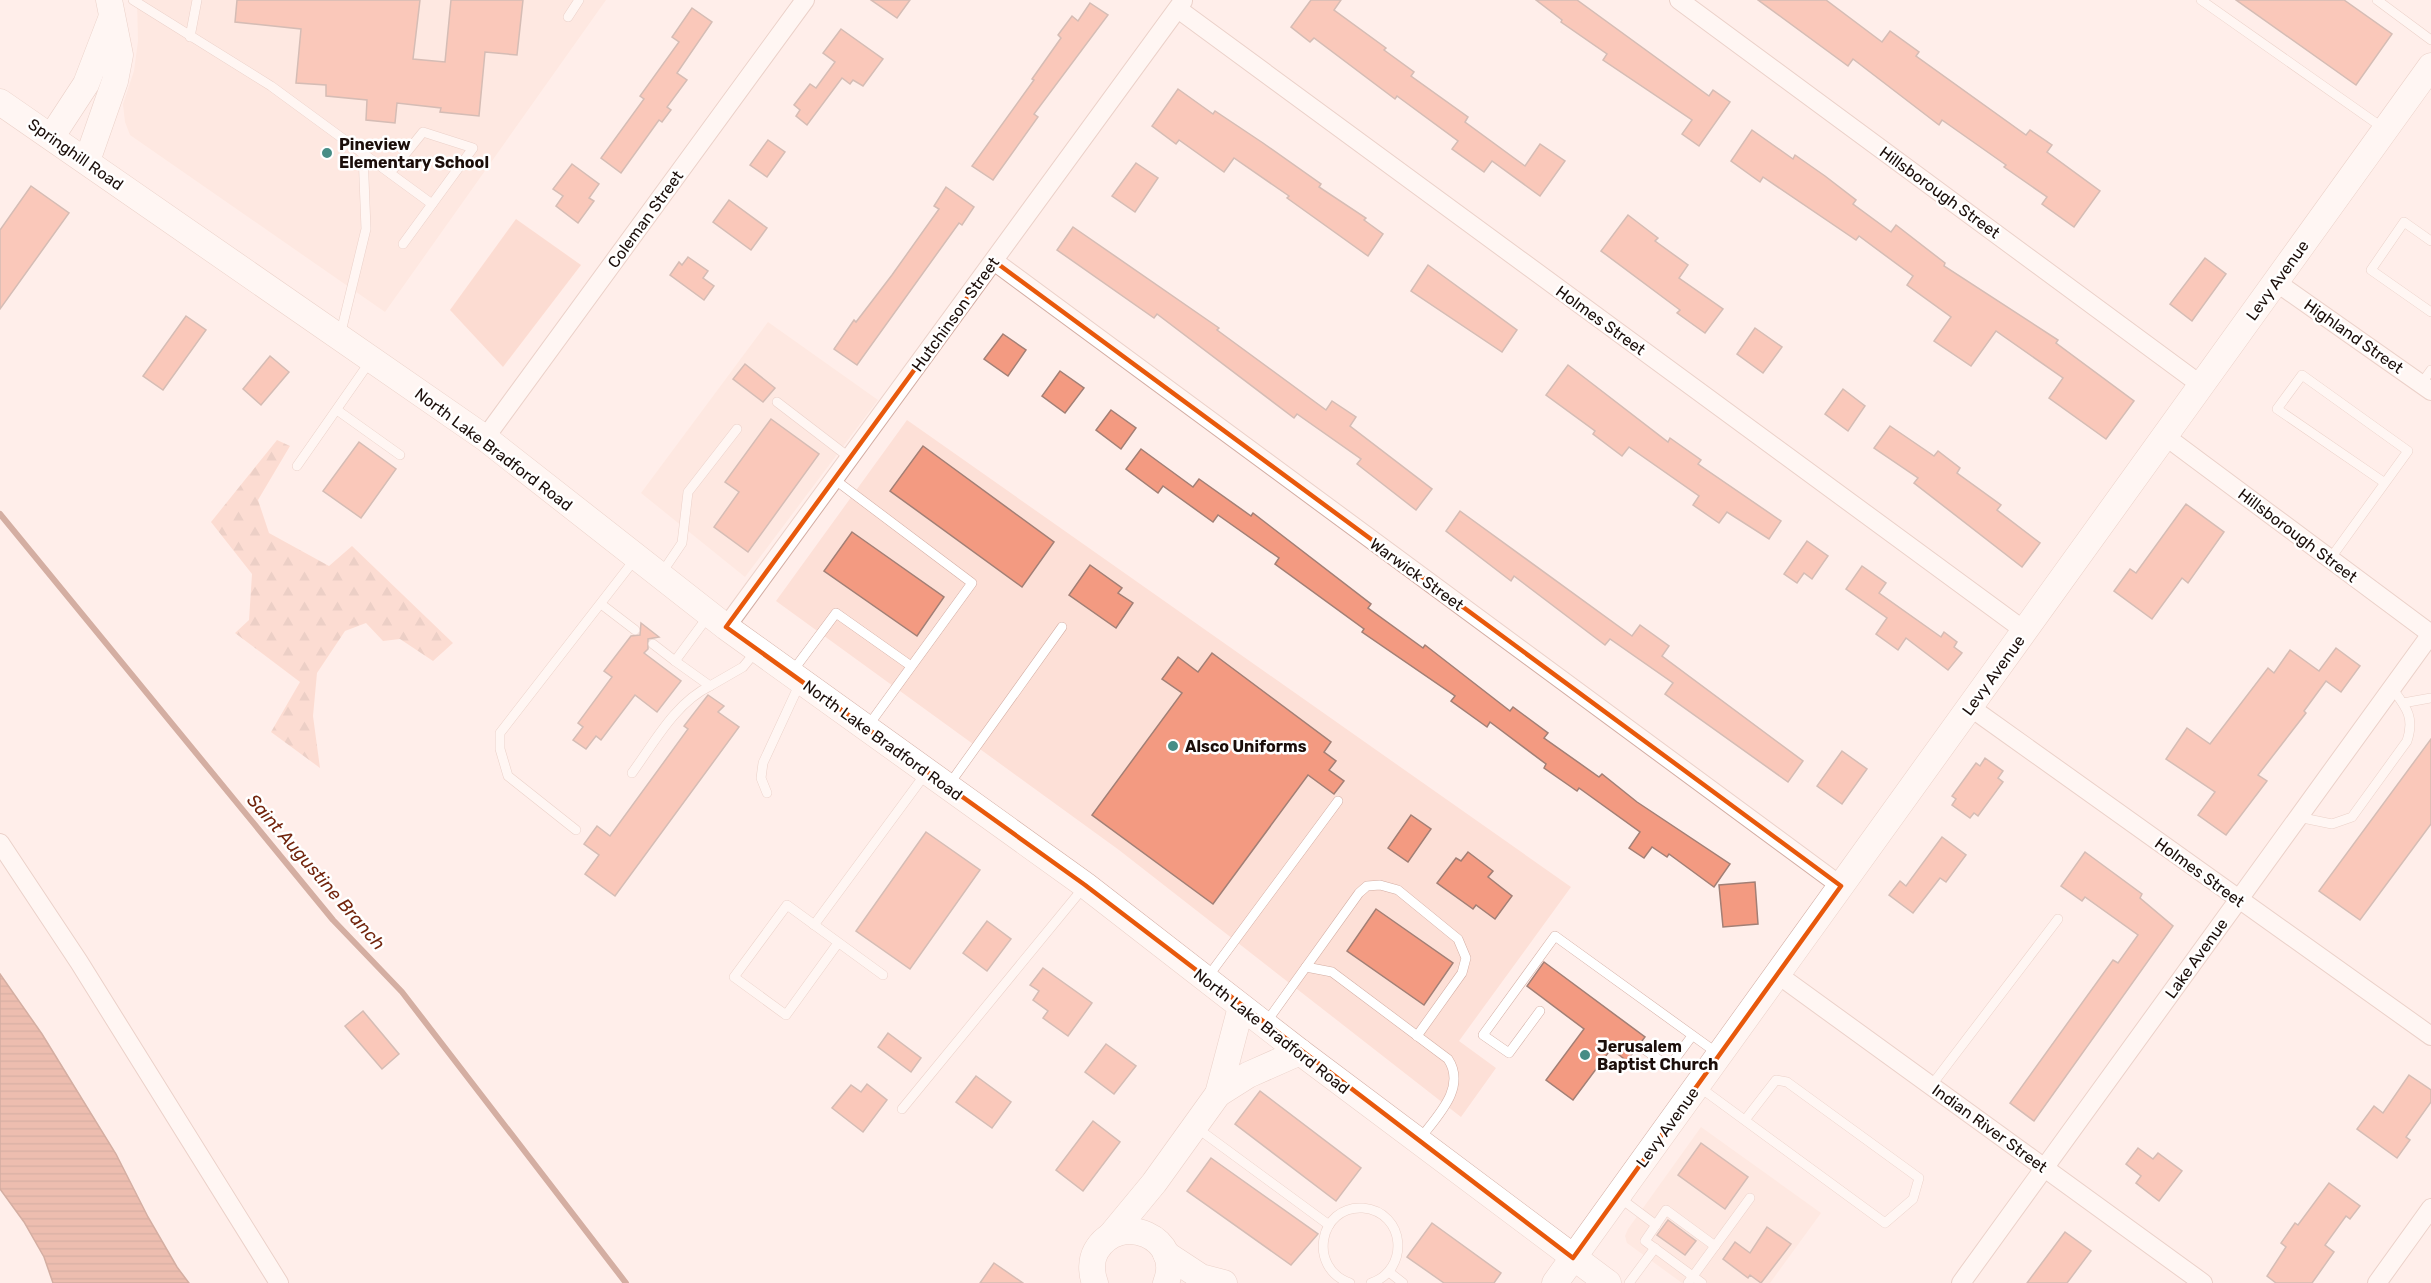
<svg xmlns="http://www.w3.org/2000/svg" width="2431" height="1283" viewBox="0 0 2431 1283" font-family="Rubik,sans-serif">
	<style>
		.built { fill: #fde0d7 }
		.forest { fill: url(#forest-firs) }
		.green { fill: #f9c6b7 }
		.water { fill: url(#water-rules); stroke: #9f5f4c; stroke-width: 1.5 }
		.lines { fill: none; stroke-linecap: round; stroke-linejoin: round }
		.stream { stroke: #9f5f4c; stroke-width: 6 }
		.building { fill: #f39a81; stroke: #a27f75; stroke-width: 1.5 }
		.lane-casing { stroke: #d3ada3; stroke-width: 10 }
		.street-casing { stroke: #d3ada3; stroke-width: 20 }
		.secondary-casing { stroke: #d3ada3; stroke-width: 27 }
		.lane { stroke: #fff; stroke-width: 9 }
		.street { stroke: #fff; stroke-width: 18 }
		.secondary { stroke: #fff; stroke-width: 26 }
		.marked { fill: none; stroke: #e8590c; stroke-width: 4.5; stroke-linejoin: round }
		.poi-dot { fill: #478d86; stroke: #fff; stroke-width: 2 }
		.labels { text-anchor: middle; stroke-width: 5; stroke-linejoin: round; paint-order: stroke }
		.poi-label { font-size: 16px; font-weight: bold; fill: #1b0e0a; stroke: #fff; text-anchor: start }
		.street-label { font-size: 16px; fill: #1b0e0a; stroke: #fff }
		.water-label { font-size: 18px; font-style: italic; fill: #72250d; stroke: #fff }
	</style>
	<defs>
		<pattern id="forest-firs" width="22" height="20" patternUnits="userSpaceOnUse" patternTransform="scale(1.5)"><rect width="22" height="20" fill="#f9c6b7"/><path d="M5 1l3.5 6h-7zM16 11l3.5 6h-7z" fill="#d5a99c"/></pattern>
		<pattern id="water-rules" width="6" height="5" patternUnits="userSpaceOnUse" patternTransform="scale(1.5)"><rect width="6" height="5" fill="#d88269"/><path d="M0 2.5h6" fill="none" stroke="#ae6955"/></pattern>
	</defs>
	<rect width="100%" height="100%" fill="#ffeeea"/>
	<!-- built -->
	<g class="built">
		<polygon points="137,0 606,0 385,312 130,135 125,122 123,104 134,71 138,41"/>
		<polygon points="768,322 878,400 745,577 641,493"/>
		<polygon points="907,420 1571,887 1459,1041 1496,1068 1461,1117 1119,850 776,601"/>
		<polygon points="1701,1127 1821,1213 1770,1283 1682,1283 1627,1243 1625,1236 1628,1229"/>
	</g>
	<!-- forest -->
	<polygon class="forest" points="277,440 290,446 258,500 269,533 329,566 352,546 453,643 433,661 400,639 383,641 366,623 345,631 317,673 313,716 320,768 271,732 300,682 235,633 249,620 252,574 211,522"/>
	<!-- green -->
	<polygon class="green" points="516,219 581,265 503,367 450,310"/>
	<!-- water -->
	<polygon class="water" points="0,974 42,1034 116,1154 148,1217 177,1267 189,1283 53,1283 44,1257 24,1222 0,1189"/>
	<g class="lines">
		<!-- stream -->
		<polyline class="stream" points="0,514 333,920 402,992 626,1283"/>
	</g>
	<!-- building -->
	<g class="building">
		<polygon points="237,0 420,0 413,59 445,62 451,0 523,0 517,55 485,52 479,116 440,112 441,108 397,103 395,123 366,120 367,100 326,96 326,85 296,83 301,29 235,22"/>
		<polygon points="871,0 910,0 897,18"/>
		<polygon points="1311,0 1341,0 1334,10 1386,48 1384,50 1414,72 1411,76 1468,117 1465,122 1525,166 1540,144 1565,161 1540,196 1492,161 1484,172 1452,149 1458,141 1397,96 1395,99 1314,38 1310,42 1291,27"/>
		<polygon points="1536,0 1577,0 1709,96 1713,90 1730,102 1699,146 1682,134 1692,120 1603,60 1607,54 1561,22 1562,20"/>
		<polygon points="1758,0 1826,0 1882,42 1890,31 1919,52 1916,56 2026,135 2030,130 2052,145 2047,152 2100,191 2074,227 2042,204 2047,197 2004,167 2006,165 1942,120 1939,125 1853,59 1848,66"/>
		<polygon points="2236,0 2344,0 2392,34 2356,85"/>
		<polygon points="1090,3 1108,15 1034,114 1038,117 993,180 972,166 1034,80 1032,79 1061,38 1058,35 1072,16 1078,21"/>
		<polygon points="692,8 712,22 677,73 687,80 667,107 671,110 662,122 659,120 621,173 601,158 644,99 640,96 679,42 672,37"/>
		<polygon points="841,29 883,59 863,86 853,80 850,84 842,78 807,125 796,116 800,110 794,105 810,84 816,88 835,62 823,53"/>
		<polygon points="1178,89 1213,114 1215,111 1263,143 1321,184 1319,187 1366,218 1364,220 1383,234 1368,256 1287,198 1289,196 1234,158 1224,172 1179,140 1176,144 1152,126"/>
		<polygon points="1752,130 1793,159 1795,155 1825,176 1856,200 1853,204 1891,232 1896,225 1945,263 1944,266 2058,340 2056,343 2134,401 2106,439 2049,398 2063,378 1996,331 1971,366 1934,341 1951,317 1907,285 1913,276 1859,236 1856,240 1763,177 1760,182 1731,161"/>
		<polygon points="768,140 785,152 767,177 750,165"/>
		<polygon points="1136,163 1158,178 1135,212 1112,196"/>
		<polygon points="572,164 599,184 589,198 594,201 578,223 556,206 563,196 553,189"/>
		<polygon points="31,186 69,213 0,309 0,230"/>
		<polygon points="946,187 974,207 962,225 959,223 857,365 834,349 854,320 856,322 892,275 939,209 934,206"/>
		<polygon points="729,200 767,228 751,250 713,222"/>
		<polygon points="1628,215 1658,238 1655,241 1688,265 1679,278 1723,309 1705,333 1677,313 1680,310 1601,251"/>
		<polygon points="1073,227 1219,328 1217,330 1326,410 1332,401 1356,417 1350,426 1432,489 1416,510 1357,464 1361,459 1297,414 1294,418 1157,314 1154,318 1057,250"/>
		<polygon points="688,257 708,271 703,278 714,286 704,300 670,275 679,262 682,265"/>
		<polygon points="2205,258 2226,274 2192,321 2170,304"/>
		<polygon points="1428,265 1517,330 1502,352 1411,291"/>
		<polygon points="186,316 206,330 163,390 143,376"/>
		<polygon points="1755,328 1782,347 1763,373 1737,354"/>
		<polygon points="1003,334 1026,350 1008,376 984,359"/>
		<polygon points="270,356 289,372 261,405 243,389"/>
		<polygon points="745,364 775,388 763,402 733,379"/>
		<polygon points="1568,365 1668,442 1670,438 1701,460 1698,464 1781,521 1769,539 1727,512 1719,523 1693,505 1699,496 1629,447 1622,456 1593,434 1595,431 1546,395"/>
		<polygon points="1060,371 1084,388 1065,413 1042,396"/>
		<polygon points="1843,389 1865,406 1848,431 1825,414"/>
		<polygon points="1111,410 1136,428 1121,449 1096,430"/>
		<polygon points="771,419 819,454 748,552 714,527 739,492 725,482"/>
		<polygon points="1890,426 1934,456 1938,451 1960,468 1957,473 2001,505 1997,510 2040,543 2022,567 1914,483 1918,478 1874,448"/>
		<polygon points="359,442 396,469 361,518 323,491"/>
		<polygon points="923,446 1054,542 1022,587 890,491"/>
		<polygon points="1141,449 1193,487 1199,479 1251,516 1253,513 1371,604 1368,608 1423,648 1425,645 1510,711 1513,707 1548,733 1544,738 1599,777 1602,774 1637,802 1730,864 1714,887 1669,854 1667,857 1652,847 1644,858 1629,848 1640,832 1579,788 1577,791 1544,768 1546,764 1490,722 1487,727 1451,701 1455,696 1362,632 1364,629 1275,564 1279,558 1218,515 1213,522 1163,486 1158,493 1126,469"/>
		<polygon points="2186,504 2224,532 2188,583 2182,578 2152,619 2114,591 2130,569 2136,573"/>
		<polygon points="1460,511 1632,636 1640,625 1669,646 1662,656 1803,761 1788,782 1665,694 1673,683 1610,639 1605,645 1514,576 1511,581 1446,531"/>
		<polygon points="852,532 944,597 917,636 824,571"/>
		<polygon points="1807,541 1828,556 1812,579 1804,573 1797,583 1784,574"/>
		<polygon points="1090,565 1122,588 1118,593 1133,603 1116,628 1069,595"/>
		<polygon points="1862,566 1886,583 1879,593 1941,637 1944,632 1957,642 1954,647 1962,653 1948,670 1906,638 1898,650 1876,634 1887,618 1846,589"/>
		<polygon points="641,623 659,637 648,639 648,649 644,653 681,681 657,712 635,695 601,740 596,736 586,749 573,740 583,727 578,723 612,677 604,671 631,636 640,635"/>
		<polygon points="2336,648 2360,666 2341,692 2326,681 2304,711 2306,713 2258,775 2267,781 2226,835 2198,815 2215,792 2166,759 2187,728 2210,744 2268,668 2274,673 2290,650 2319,671"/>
		<polygon points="1212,653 1331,742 1324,752 1336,761 1329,770 1344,781 1334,794 1308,775 1213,904 1092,815 1182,693 1162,679 1178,657 1198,672"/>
		<polygon points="708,695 724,706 718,712 739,727 615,896 585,874 599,855 584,844 597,826 610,836 688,729 684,726"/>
		<polygon points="2431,739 2431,824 2360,920 2319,891"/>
		<polygon points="1842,751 1867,769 1842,804 1817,786"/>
		<polygon points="1985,758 2003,771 1998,778 2003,782 1978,816 1974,813 1970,818 1952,805 1956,799 1952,796 1976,763 1980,766"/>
		<polygon points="1411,815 1431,829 1408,862 1388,848"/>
		<polygon points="926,832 980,870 910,969 856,931"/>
		<polygon points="1942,837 1966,855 1946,882 1940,878 1913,913 1889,895 1900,881 1906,886"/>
		<polygon points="1468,852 1493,871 1488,877 1512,896 1495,919 1476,905 1473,909 1437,883 1456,858 1461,861"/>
		<polygon points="2085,852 2142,894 2140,898 2173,926 2034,1121 2010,1103 2113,960 2118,963 2138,935 2085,897 2082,901 2061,886"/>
		<polygon points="1755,882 1758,924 1723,927 1719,885"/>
		<polygon points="1376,909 1453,963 1424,1005 1347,951"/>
		<polygon points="987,921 1011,939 987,971 963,953"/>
		<polygon points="1544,962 1645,1037 1627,1061 1611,1049 1573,1100 1546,1080 1584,1029 1527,986"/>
		<polygon points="1043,968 1092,1003 1068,1036 1043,1018 1048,1011 1033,1000 1039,991 1030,985"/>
		<polygon points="363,1011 399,1054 382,1069 345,1026"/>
		<polygon points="888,1033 921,1058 911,1072 878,1047"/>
		<polygon points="1106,1044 1136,1066 1114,1094 1085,1072"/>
		<polygon points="2409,1075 2431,1090 2431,1102 2406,1137 2410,1140 2397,1158 2357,1129 2374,1106 2383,1113"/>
		<polygon points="976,1076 1011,1102 992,1128 956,1102"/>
		<polygon points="867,1084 887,1100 863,1132 832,1108 851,1085 861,1092"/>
		<polygon points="1260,1091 1361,1168 1336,1201 1235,1124"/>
		<polygon points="1093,1121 1120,1142 1083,1191 1056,1170"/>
		<polygon points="1701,1143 1748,1177 1725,1209 1678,1175"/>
		<polygon points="2138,1148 2153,1159 2158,1153 2182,1171 2159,1201 2136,1183 2141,1176 2126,1164"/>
		<polygon points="1211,1158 1318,1234 1291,1265 1187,1191"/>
		<polygon points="2329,1183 2360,1206 2350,1219 2346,1216 2325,1245 2334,1252 2312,1283 2276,1283 2267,1276 2286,1247 2281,1243 2295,1223 2298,1225"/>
		<polygon points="1668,1220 1696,1241 1685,1255 1657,1235"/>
		<polygon points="1432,1223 1501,1273 1494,1283 1444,1283 1407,1257"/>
		<polygon points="1767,1227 1791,1244 1761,1283 1750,1275 1748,1278 1723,1259 1735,1242 1750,1253"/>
		<polygon points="2065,1232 2091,1251 2067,1283 2027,1283"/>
		<polygon points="994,1263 1023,1283 980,1283"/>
	</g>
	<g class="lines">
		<defs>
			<g id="lane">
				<polyline points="133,0 271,86 432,204"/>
				<polyline points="2201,0 2383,128"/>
				<polyline points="2377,0 2431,40"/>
				<polyline points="568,17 579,0"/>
				<polyline points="190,37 197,0"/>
				<polyline points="390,173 423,132 473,148 403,244"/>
				<polyline points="2431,241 2404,222 2371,270 2431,312"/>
				<polyline points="340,336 366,229 363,153"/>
				<polyline points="2421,384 2431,370"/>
				<polyline points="777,402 850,458"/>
				<polyline points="337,410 400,455"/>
				<polyline points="297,466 371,360"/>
				<polyline points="834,479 972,583 868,726"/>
				<polyline points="2330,559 2408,451 2302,375 2277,409 2385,483"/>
				<polyline points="661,574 682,543 688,492 737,429"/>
				<polyline points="601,604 635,630"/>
				<polyline points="653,644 675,661 709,615"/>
				<polyline points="675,661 710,686 743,667 757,650"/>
				<polyline points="792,672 836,613 911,666"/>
				<polyline points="2403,703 2431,698"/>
				<path d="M632,773C654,743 675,703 710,686"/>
				<polyline points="948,786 1062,627"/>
				<polyline points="767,793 761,778 763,763 800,683"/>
				<path d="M2298,817L2332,824L2352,817L2407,741C2415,717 2406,707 2392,688"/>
				<polyline points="576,830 508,776 500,749 500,733 635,559"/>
				<polyline points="814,925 926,773"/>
				<polyline points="838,943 786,1015 734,977 787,905 883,975"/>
				<path d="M1306,967L1332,972L1448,1059C1467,1088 1437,1116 1419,1140"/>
				<polyline points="1207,978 1338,801"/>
				<polyline points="1540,1011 1509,1053 1483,1035 1555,936 1717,1053"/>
				<polyline points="1265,1024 1359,893 1367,886 1380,885 1398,890 1458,939 1466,958 1462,973 1417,1036"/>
				<polyline points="1644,1049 1669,1067 1692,1036"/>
				<polyline points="1698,1086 1885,1223 1913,1199 1919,1178 1787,1082 1776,1080 1745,1120"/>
				<polyline points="1931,1086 2058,919"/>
				<polyline points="902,1109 1084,887"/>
				<polyline points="1197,1128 1329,1225"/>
				<polyline points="1620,1198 1656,1225"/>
				<polyline points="1389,1272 1403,1283"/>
				<path d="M1350,1283C1307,1268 1319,1205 1363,1208C1406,1212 1410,1270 1371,1283"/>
				<polyline points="1629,1283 1655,1248"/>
				<polyline points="1688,1283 1750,1198"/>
				<polyline points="1702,1283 1645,1241 1666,1210 1715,1246"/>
			</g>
			<g id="street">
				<polyline points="1679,0 2201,385"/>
				<polyline points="1178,9 2025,631"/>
				<polyline points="994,261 1841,886"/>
				<polyline points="2276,282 2431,391"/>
				<polyline points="2165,436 2431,634"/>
				<polyline points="485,438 805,0"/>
				<polyline points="726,627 1183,1"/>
				<polyline points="1970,707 2431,1036"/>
				<polyline points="0,843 79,962 279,1283"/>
				<polyline points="1777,974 2203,1283"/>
				<polyline points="1961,1283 2431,634"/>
				<polyline points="2377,1283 2431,1208"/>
			</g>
			<g id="secondary">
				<polyline points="0,102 485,438 726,627 1085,885 1300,1052 1608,1283"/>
				<polyline points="52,136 86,84 111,19"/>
				<polyline points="87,161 115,81 120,55 109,0"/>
				<polyline points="1218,1094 1248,1075 1300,1052"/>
				<polyline points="1111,1235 1154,1183 1218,1094 1241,1007"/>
				<polyline points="1166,1254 1201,1277 1224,1283"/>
				<path d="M1095,1283C1091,1273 1091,1260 1096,1251C1120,1210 1184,1238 1166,1283"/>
				<polyline points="1555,1283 2431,66"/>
			</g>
		</defs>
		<!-- lane casing -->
		<use href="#lane" class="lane-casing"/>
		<!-- street casing -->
		<use href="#street" class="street-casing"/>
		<!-- secondary casing -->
		<use href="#secondary" class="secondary-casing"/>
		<!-- lane -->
		<use href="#lane" class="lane"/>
		<!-- street -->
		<use href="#street" class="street"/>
		<!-- secondary -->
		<use href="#secondary" class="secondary"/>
	</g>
	<!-- marked area -->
	<path d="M0 0H2431V1283H0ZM994,261L1841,886L1573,1258L1085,885L726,627Z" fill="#ffeeea" fill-opacity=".55" fill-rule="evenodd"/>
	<path class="marked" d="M994,261L1841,886L1573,1258L1085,885L726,627Z"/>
	<!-- markers -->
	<g class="poi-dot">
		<circle cx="327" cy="153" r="6"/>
		<circle cx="1173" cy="746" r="6"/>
		<circle cx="1585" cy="1055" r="6"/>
	</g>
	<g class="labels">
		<!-- poi labels -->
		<g class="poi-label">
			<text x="339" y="150">Pineview<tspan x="339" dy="18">Elementary School</tspan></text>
			<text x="1185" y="752">Alsco Uniforms</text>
			<text x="1597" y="1052">Jerusalem<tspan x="1597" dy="18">Baptist Church</tspan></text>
		</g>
		<!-- street labels -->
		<g class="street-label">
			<text transform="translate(76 154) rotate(35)" y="6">Springhill Road</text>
			<text transform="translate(1940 192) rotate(36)" y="6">Hillsborough Street</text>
			<text transform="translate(645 219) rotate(-54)" y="6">Coleman Street</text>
			<text transform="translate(2277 280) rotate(-54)" y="6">Levy Avenue</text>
			<text transform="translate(955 314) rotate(-54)" y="6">Hutchinson Street</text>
			<text transform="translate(1601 320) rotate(36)" y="6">Holmes Street</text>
			<text transform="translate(2354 336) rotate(35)" y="6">Highland Street</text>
			<text transform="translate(494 449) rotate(37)" y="6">North Lake Bradford Road</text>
			<text transform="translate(2298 535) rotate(37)" y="6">Hillsborough Street</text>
			<text transform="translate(1417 574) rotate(36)" y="6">Warwick Street</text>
			<text transform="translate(1993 675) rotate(-54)" y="6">Levy Avenue</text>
			<text transform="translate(883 740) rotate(36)" y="6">North Lake Bradford Road</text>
			<text transform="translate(2200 872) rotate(36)" y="6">Holmes Street</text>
			<text transform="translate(2196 958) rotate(-54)" y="6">Lake Avenue</text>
			<text transform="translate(1272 1031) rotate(38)" y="6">North Lake Bradford Road</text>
			<text transform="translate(1667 1127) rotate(-54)" y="6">Levy Avenue</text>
			<text transform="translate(1990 1128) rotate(36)" y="6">Indian River Street</text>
		</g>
		<!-- water labels -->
		<g class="water-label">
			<text transform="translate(316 872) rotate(49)" y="6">Saint Augustine Branch</text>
		</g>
	</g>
</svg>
